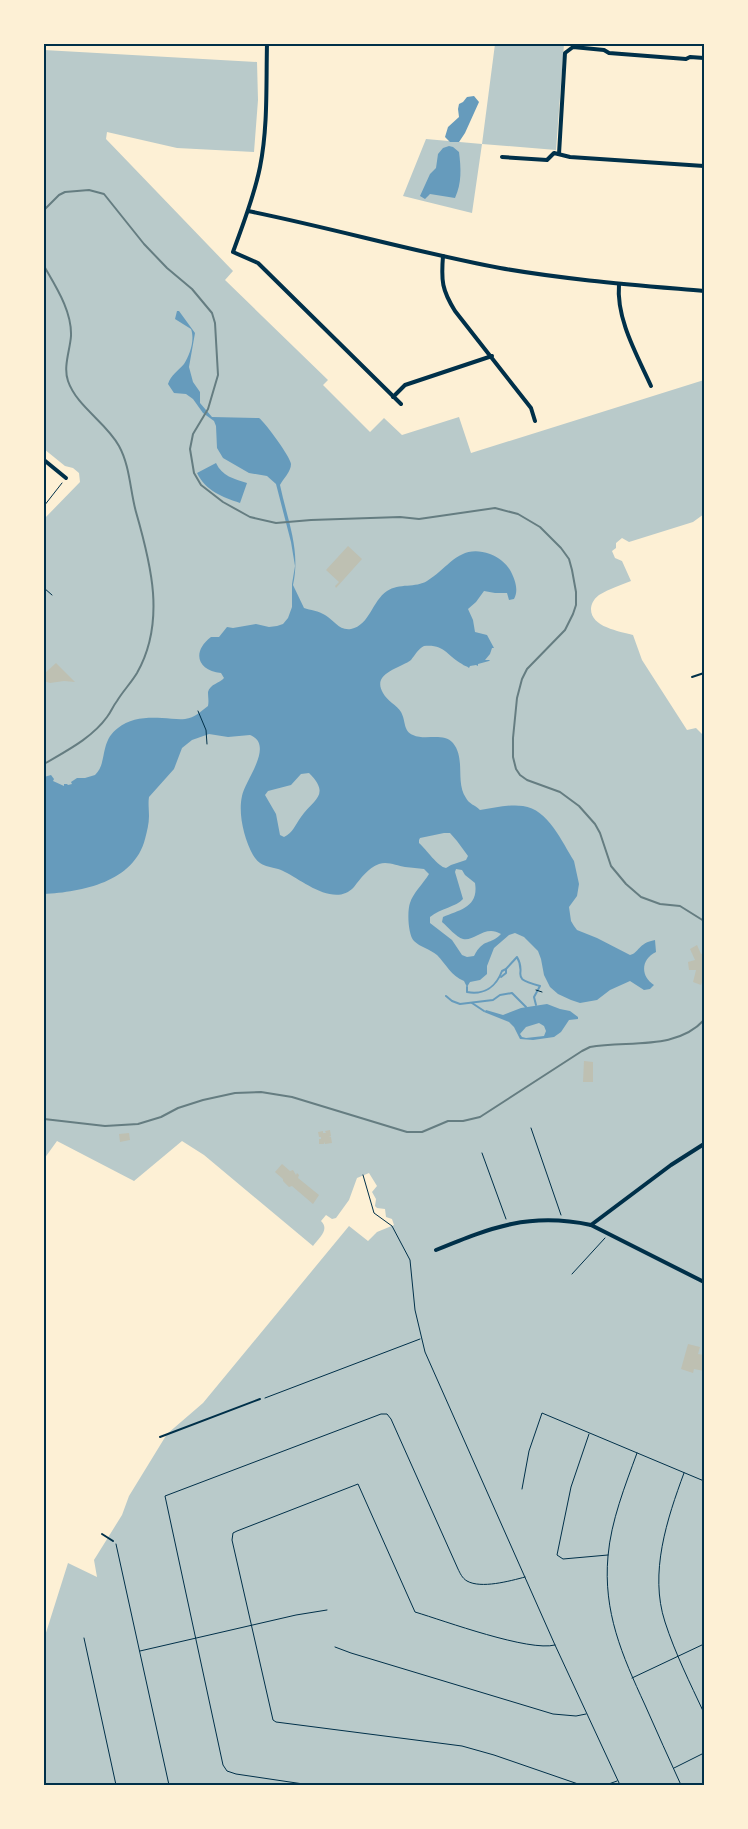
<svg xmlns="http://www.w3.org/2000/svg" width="748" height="1829" viewBox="0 0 748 1829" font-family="Cabin,sans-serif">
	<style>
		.green { fill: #b9caca }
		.water { fill: #669bbc; fill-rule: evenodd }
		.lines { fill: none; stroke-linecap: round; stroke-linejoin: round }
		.stream { stroke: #669bbc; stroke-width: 2 }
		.building { fill: #bec0b2 }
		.path { stroke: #003049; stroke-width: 1 }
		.service { stroke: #003049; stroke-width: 2 }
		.minor { stroke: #003049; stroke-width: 4 }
		.rail { stroke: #657d81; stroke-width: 2 }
		.neatline { fill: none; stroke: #003049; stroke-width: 2 }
	</style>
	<rect width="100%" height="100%" fill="#fdf0d5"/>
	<!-- green -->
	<g class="green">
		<polygon points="495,44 564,44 556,150 482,144 472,213 403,196 426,139 482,144"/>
		<path d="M44,50L257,62L258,100L254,152L177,148L107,132L106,139L233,271L225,280L328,380L323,385L370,432L384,418L402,435L459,417L471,453L704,380V514L693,522L629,542L622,538L616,543V548L612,551L615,558L622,561L631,581C621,585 609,589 599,595C595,598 592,602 591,608C590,627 619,631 633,635L642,660L687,730L696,728L704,736V1785H44V1639L68,1563L97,1577L94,1560L122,1515L129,1496L167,1434L203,1403L349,1226L368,1241L377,1232L394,1225L392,1219L386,1217L385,1209L377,1208L375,1206L376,1199L372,1192L377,1186L369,1173L357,1178L349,1200L336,1218L332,1219L326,1215L321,1221C330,1230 319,1238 313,1246L204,1155L182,1141L134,1181L57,1141L44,1159V519L80,482L79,473L73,468L65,466L44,449Z"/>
	</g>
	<!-- water -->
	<g class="water">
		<polygon points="474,96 479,102 465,133 459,142 450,142 445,137 448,127 459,117 458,109 459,104 463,102 467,97"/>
		<path d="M449,146L453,147L459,152C461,168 462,183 455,198L430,194L425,199L420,196L430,174L436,168L438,154L443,148Z"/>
		<path d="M177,311H179L195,333L189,367L193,382L200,392V403L212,417L259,418C265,422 291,458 291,464C291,472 283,479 280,485C287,519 301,550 293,585L304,608C310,610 319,611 325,615C334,620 339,631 351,629C370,625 372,601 387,591C399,583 416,588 427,581C449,568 459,543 490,554C498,557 506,563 510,570C515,579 519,590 514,599L509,600L507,593H495L484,591L476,602L468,609L473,620L475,632L487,635L494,648H492L490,654L485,660H490L489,661L478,664V666L476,665L470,666L469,668C467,666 464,666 462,664C447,656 445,644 424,646C418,649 415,655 411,660C401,668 371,673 383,693C387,701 397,705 401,712C406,721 403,731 413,735C425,741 443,732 453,743C466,759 455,782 466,798C469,804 475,805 480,810C494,808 509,804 523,806C548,809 562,842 574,861L579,884L577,896L569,907L571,921L574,926L577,930L597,938L630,955C639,953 638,943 655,940L656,952C641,959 640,976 654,985L650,989L644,990L630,981L610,990L597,1000L580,1003L571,1000L558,994L550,987L544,975L541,959L538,951L524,937L515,933L509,935L494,948L487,966V974L480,980L470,982L467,987L464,981C451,976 446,964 437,955C430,949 420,947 414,941C408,935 407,911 410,903C413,893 423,884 429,874L424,869C418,868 412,868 405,867C397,866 388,861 379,864C368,868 361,878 354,887C335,908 303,881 285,872C272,865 262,870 253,855C244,838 238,814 242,796C245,780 275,745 250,735L228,737L209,734L192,740L182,748L174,769L149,797C148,803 149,810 149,816C149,824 147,831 145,839C134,882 82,892 44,894V777L51,775L54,779L53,781L64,786V784H67L68,785L72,784L71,782L77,778H85L95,775C108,763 99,742 118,728C130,718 147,717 162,718C170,718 178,720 185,719C195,718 201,711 208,706C209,701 208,697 208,692C210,684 220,683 224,678L221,673C198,671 191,652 211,637H219L227,627L233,628L256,624L269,627L277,626L283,624L288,618L292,607V584L295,566L291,542L276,484L267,476L249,473L223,458L217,448L216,426L214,421L203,413L193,399L186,394L174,393L168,384C171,375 178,371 184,364C190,355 195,340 191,329L175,319ZM309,773C331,795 314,799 301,817C295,825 293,833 284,837L280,835L276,814L265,795L268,791L291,785L301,774ZM444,833H450L457,841L468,856L466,860L451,865L446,868C438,867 426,849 419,843V840L420,838ZM456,869L462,870L465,875L475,883C479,907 460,910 443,917L442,922C448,927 456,937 463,939C474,942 485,924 501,934C490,946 484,937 474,956L467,957L462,955L452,940L430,923V917C441,908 456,907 463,899L455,872Z"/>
		<path d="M216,463C222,476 234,479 247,483L240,503C222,497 206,491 197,473Z"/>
		<path d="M547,1004L560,1009L570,1011L578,1017V1019L569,1020L561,1032L554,1037L533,1040L520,1039L514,1027L509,1022L484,1012L486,1010L503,1015L521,1008ZM539,1023L544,1026L546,1031L544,1036L526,1038L522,1037L520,1034L526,1027Z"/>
	</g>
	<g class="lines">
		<!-- stream -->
		<g class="stream">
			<polyline points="501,977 506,973 506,969"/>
			<path d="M467,987V992C484,995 496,987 502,971L506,969L517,957C528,976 507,977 540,986L534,997L536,1005"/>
			<polyline points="446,996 452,1001 460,1004 493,1000 500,995 512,993 526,1007"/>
			<polyline points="472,1003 484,1011"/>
		</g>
	</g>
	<!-- building -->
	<g class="building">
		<polygon points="348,546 362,559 336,588 335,586 339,582 326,570"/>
		<polygon points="56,663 75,682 64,681 50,683 44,681 44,674"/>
		<polygon points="697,945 701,954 704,953 704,977 701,985 693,982 696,970 689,970 688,962 695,960 690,949"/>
		<polygon points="584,1061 593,1062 593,1082 583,1082"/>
		<polygon points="330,1130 331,1136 329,1137 331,1137 332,1143 325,1144 325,1142 324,1144 319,1144 319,1139 321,1139 321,1137 319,1137 318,1132 323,1131 323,1133 326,1133 325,1131"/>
		<polygon points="129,1133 130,1140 120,1142 119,1134"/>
		<polygon points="282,1164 290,1171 293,1170 296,1175 297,1173 299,1175 298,1178 319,1195 313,1204 292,1186 289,1187 283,1181 283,1179 275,1172"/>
		<polygon points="688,1344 700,1347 698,1354 704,1355 704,1371 694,1369 693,1373 681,1369"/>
	</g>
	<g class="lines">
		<!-- path -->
		<g class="path">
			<polyline points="44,506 62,483"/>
			<polyline points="44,588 52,595"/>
			<polyline points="198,711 206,730 207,744"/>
			<polyline points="536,990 542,992"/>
			<polyline points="531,1128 561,1215"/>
			<polyline points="482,1153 506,1219"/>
			<polyline points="363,1175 374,1213 392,1226 410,1260 415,1310 425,1352 555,1645 620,1785"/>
			<polyline points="572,1274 605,1238"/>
			<polyline points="265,1398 420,1339"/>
			<polyline points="589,1434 571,1487 557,1555 563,1559 608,1555"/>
			<path d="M637,1453C625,1486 611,1521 608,1556C603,1612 622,1655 645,1705C657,1732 669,1759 681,1785"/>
			<path d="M684,1473C667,1519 649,1573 665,1622C675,1653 690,1683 704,1713"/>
			<polyline points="522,1489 529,1451 542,1413 704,1481"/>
			<polyline points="116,1544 169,1785"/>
			<polyline points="84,1638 116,1785"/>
			<path d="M555,1645C529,1652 445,1621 415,1612L358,1484L237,1531L233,1533L232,1540L273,1720L276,1722L462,1746L494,1755L581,1785"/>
			<polyline points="335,1647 351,1653 553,1714 576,1716 586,1714"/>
			<polyline points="140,1651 296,1615 327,1610"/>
			<polyline points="632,1678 704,1644"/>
			<polyline points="674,1768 704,1753"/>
			<path d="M310,1785L236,1774L227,1771L223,1765L165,1496L381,1414H387L391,1419L458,1569C460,1573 462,1578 467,1581C481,1589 510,1581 525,1577"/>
			<polyline points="606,1785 617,1781"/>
		</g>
		<!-- service -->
		<g class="service">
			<polyline points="692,677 704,673"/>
			<polyline points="160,1437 260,1399"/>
			<polyline points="102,1534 113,1541"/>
		</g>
		<!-- minor -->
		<g class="minor">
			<path d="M267,44C266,85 268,127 260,167C254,197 243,224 233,252L258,263L401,404"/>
			<polyline points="559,154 565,53 573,47 604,50 609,53 686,59 690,57 704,58"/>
			<polyline points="502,157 547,160 554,153 570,157 704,166"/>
			<path d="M248,211C332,228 415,252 500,268C568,280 636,285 704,291"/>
			<path d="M443,256C441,281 442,290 455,311L531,408L535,421"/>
			<path d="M619,284C616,319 637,355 651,386"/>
			<polyline points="393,397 405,385 492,356"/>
			<polyline points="44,460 66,478"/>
			<polyline points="591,1225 671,1165 704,1144"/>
			<path d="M436,1250C492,1227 530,1212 591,1225L704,1282"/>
		</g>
		<!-- rail -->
		<g class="rail">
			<polyline points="44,210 59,195 65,192 89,190 104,194 144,244 167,268 192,289 212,313 215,323 218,375 208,409 193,434 190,449 194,473 201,485 223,502 250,517 276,523 311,520 400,517 419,519 495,508 518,514 540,527 561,548 569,559 572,570 576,592 576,605 573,614 565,630 527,669 522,679 517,698 513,738 513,757 516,769 520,775 527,780 560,792 579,806 595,824 600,833 611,866 626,884 641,897 660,904 680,906 704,921"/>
			<path d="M44,266C56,287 72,311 71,336C70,350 63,367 68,381C77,407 106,422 119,446C130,466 130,490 136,512C151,564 166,622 137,673C131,683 123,691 117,701C113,706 111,712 107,717C92,738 66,751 44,764"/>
			<path d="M44,1119L105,1126L138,1124L161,1117L178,1108L203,1100L235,1093L261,1092L292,1097L407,1132H422L448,1121H463L480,1117L582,1051L590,1047C627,1040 676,1051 704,1020"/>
		</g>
	</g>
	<!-- border -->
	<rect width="748" height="1829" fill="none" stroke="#fdf0d5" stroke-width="90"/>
	<rect x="45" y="45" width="658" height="1739" class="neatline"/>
</svg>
